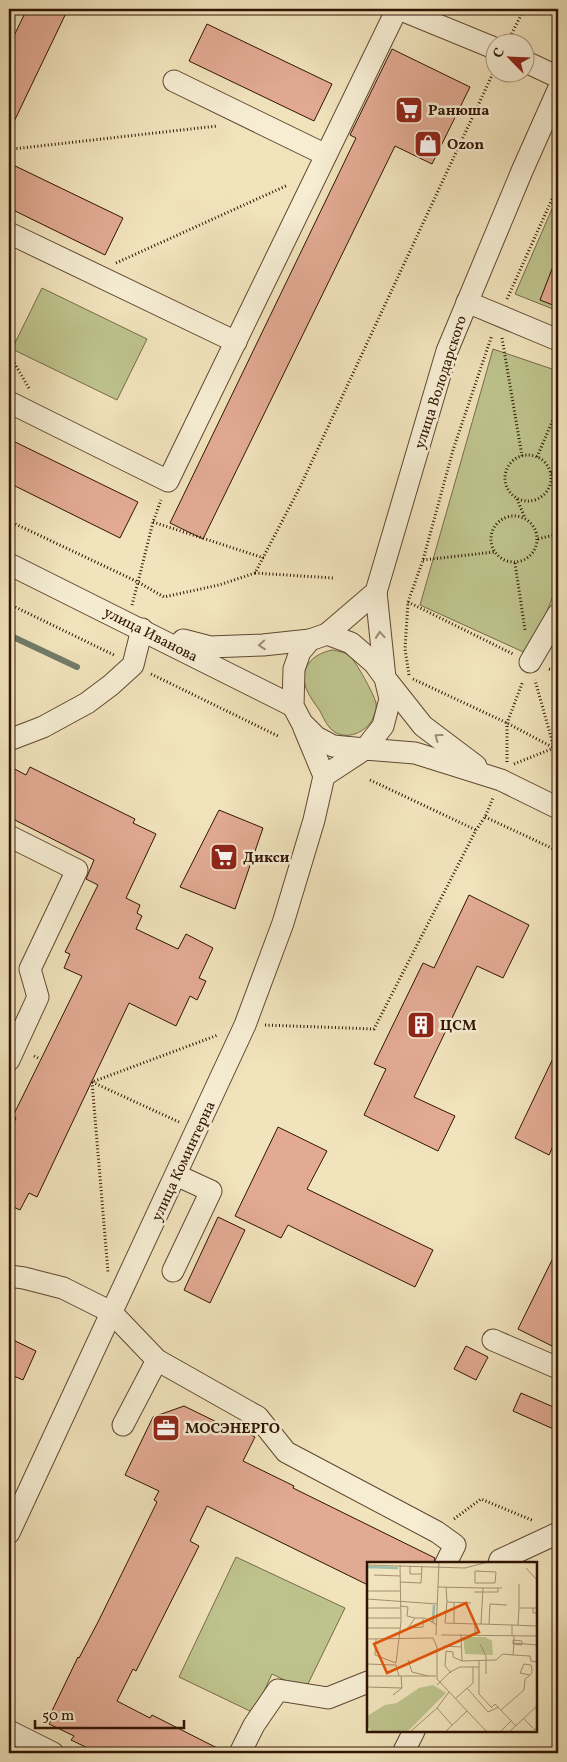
<svg xmlns="http://www.w3.org/2000/svg" width="567" height="1762" viewBox="0 0 567 1762" font-family="Vollkorn,serif">
	<style>
		.green { fill: #bec38d; stroke: #776c48 }
		.lines { fill: none; stroke-linecap: round; stroke-linejoin: round }
		.stream { stroke: #717b68; stroke-width: 6 }
		.building { fill: #e2aa93; stroke: #301403 }
		.minor-casing { stroke: #604831; stroke-width: 23 }
		.path { stroke: #301403; stroke-width: 3; stroke-dasharray: 1 2.5; stroke-linecap: butt }
		.minor { stroke: #f6edd3; stroke-width: 21 }
		.oneway { stroke: #9d8b75 }
		.labels { text-anchor: middle; stroke-width: 5; stroke-linejoin: round; paint-order: stroke }
		.poi-label { font-size: 15px; font-weight: bold; fill: #301403; stroke: #f6edd3; text-anchor: start }
		.street-label { font-size: 15px; fill: #301403; stroke: #f6edd3 }
		.inset-river { fill: none; stroke: #9cbfab; stroke-width: 2.5 }
		.inset-road { fill: none; stroke: #a49072; stroke-width: 1 }
		.view { fill: #df560c; fill-opacity: 0.15; stroke: #df560c; stroke-width: 2.5 }
		.inset-edge { fill: none; stroke: #301403; stroke-width: 2.5 }
	</style>
	<rect width="100%" height="100%" fill="#f1e3bc"/>
	<filter id="stains"><feTurbulence type="fractalNoise" baseFrequency=".004" numOctaves="4"/><feColorMatrix values="0 0 0 0 .2 0 0 0 0 .09 0 0 0 0 .02 0 0 0 .5 -.17"/></filter>
	<radialGradient id="worn" r=".72"><stop offset=".6" stop-color="#630" stop-opacity="0"/><stop offset="1" stop-color="#630" stop-opacity=".3"/></radialGradient>
	<!-- green -->
	<g class="green">
		<polygon points="558,195 558,311 515,294"/>
		<polygon points="42,288 147,339 117,400 12,349"/>
		<polygon points="493,349 558,371 558,583 530,655 420,605"/>
		<path d="M332,650C338,651 345,652 350,656C356,662 374,694 376,703C377,708 375,713 373,718C367,732 346,742 332,730C327,726 323,717 320,711C315,704 309,696 306,688C299,667 313,654 332,650Z"/>
		<polygon points="236,1557 345,1608 305,1690 272,1674 254,1713 179,1677"/>
	</g>
	<g class="lines">
		<!-- stream -->
		<polyline class="stream" points="9,635 77,667"/>
	</g>
	<!-- building -->
	<g class="building">
		<polygon points="27,9 68,9 9,132 9,46"/>
		<polygon points="207,24 332,84 314,121 189,61"/>
		<polygon points="392,49 470,87 432,164 395,146 203,539 170,523 356,138 350,135"/>
		<polygon points="9,163 123,218 105,255 9,208"/>
		<polygon points="557,256 558,256 558,307 540,300"/>
		<polygon points="9,439 138,502 120,538 9,483"/>
		<polygon points="9,766 26,775 30,767 135,819 133,823 156,834 126,898 140,905 137,913 142,916 136,929 178,949 186,934 213,948 199,978 206,981 197,1000 190,996 176,1026 129,1003 37,1197 29,1193 20,1210 9,1205 9,1133 16,1118 13,1116 82,976 64,968 70,954 65,952 98,885 86,879 94,860 9,817"/>
		<polygon points="219,810 263,828 235,909 180,887"/>
		<polygon points="469,895 529,925 503,978 477,966 414,1097 455,1116 438,1151 364,1115 386,1069 374,1064 423,963 434,968"/>
		<polygon points="558,1048 558,1135 549,1155 515,1138"/>
		<polygon points="278,1127 327,1151 307,1189 433,1250 415,1287 288,1225 281,1238 235,1216"/>
		<polygon points="218,1217 245,1230 210,1303 184,1290"/>
		<polygon points="558,1248 558,1349 518,1329"/>
		<polygon points="9,1338 36,1351 23,1380 9,1374"/>
		<polygon points="466,1346 488,1357 476,1380 454,1369"/>
		<polygon points="521,1393 558,1409 558,1431 513,1411"/>
		<polygon points="184,1406 229,1428 230,1425 255,1437 243,1461 294,1486 293,1488 435,1558 434,1563 368,1563 368,1585 207,1506 190,1541 199,1546 136,1671 133,1669 117,1701 150,1718 152,1715 227,1753 98,1753 71,1740 74,1736 49,1724 52,1718 49,1717 78,1657 79,1658 98,1622 157,1502 154,1500 159,1491 125,1475 153,1417"/>
	</g>
	<g class="lines">
		<defs>
			<g id="minor">
				<polyline points="399,9 494,48"/>
				<polyline points="524,61 558,77"/>
				<polyline points="174,81 326,155"/>
				<polyline points="9,233 236,342"/>
				<polyline points="467,302 558,340"/>
				<polyline points="9,402 168,481 397,9"/>
				<polyline points="9,564 293,706"/>
				<polyline points="376,592 385,678 423,726 476,766"/>
				<polyline points="327,634 376,592 447,351 522,171 558,90"/>
				<polygon points="327,634 351,643 374,663 385,678 390,699 383,726 365,749 333,746 316,737 302,723 293,706 294,669 300,652 310,640"/>
				<polyline points="183,640 210,647 263,645 310,640"/>
				<polyline points="530,662 558,614"/>
				<polyline points="304,728 324,776"/>
				<polyline points="9,740 43,727 87,703 111,685 133,665 142,629"/>
				<polyline points="324,776 365,749 415,753 501,780 558,808"/>
				<polyline points="9,836 77,870 30,969 38,997 9,1060"/>
				<polyline points="173,1271 211,1191 176,1175"/>
				<polyline points="9,1276 24,1278 63,1288 111,1312 157,1360 258,1417 286,1452 437,1532 455,1545 446,1563"/>
				<polyline points="493,1340 558,1368"/>
				<polyline points="123,1425 157,1360"/>
				<polyline points="9,1533 245,1025 283,923 314,820 324,776"/>
				<polyline points="499,1563 500,1560 558,1533"/>
				<polyline points="9,1731 53,1753"/>
				<polyline points="240,1753 254,1725 278,1690 328,1698 368,1682"/>
				<polyline points="403,1753 414,1731"/>
			</g>
		</defs>
		<!-- minor casing -->
		<use href="#minor" class="minor-casing"/>
		<!-- path -->
		<g class="path">
			<polyline points="510,37 524,9"/>
			<polyline points="13,149 217,126"/>
			<polyline points="116,263 288,185"/>
			<polyline points="507,299 558,186"/>
			<polyline points="502,338 522,456"/>
			<polyline points="9,354 30,390"/>
			<circle cx="528" cy="478" r="23"/>
			<polyline points="537,457 558,408"/>
			<polyline points="551,473 558,468"/>
			<polyline points="517,499 525,518"/>
			<circle cx="514" cy="539" r="23"/>
			<polyline points="9,521 138,582 153,522 161,500"/>
			<polyline points="153,522 264,558"/>
			<polyline points="538,539 558,534"/>
			<polyline points="423,560 494,552"/>
			<polyline points="515,563 525,630"/>
			<polyline points="255,573 333,578"/>
			<polyline points="408,602 513,654"/>
			<polyline points="9,604 114,655"/>
			<polyline points="132,605 138,582 164,597 219,585 255,573 300,487 494,71"/>
			<polyline points="549,669 558,672"/>
			<polyline points="151,674 278,736"/>
			<polyline points="409,675 405,649 408,602 423,560 453,450 492,335"/>
			<polyline points="413,679 507,723 554,748 535,680"/>
			<polyline points="507,762 507,723 523,681"/>
			<polyline points="514,764 554,748 558,739"/>
			<polyline points="370,780 476,830"/>
			<polyline points="485,817 558,851"/>
			<polyline points="265,1025 374,1029 476,830 485,817 493,798"/>
			<polyline points="34,1056 40,1059"/>
			<polyline points="92,1082 108,1272"/>
			<polyline points="179,1122 92,1082 218,1035"/>
			<polyline points="454,1519 481,1499 534,1521"/>
		</g>
		<!-- minor -->
		<use href="#minor" class="minor"/>
	</g>
	<!-- one-way arrows -->
	<defs><path id="oneway-chevron" d="M-2-3.5L2.5 0L-2 3.5" fill="none" stroke-width="1.6" stroke-linecap="round" stroke-linejoin="round" transform="scale(1.25)"/></defs>
	<g class="oneway">
		<use href="#oneway-chevron" transform="translate(380 635) rotate(-95)"/>
		<use href="#oneway-chevron" transform="translate(262 645) rotate(176)"/>
		<use href="#oneway-chevron" transform="translate(438 737) rotate(-144)"/>
	</g>
	<!-- icons -->
	<defs>
		<symbol id="supermarket-square" viewBox="-11 -11 22 22"><rect x="-9" y="-9" width="18" height="18" rx="4" fill="#8f2418" stroke="#f6edd3"/><path d="M-6-5.5h2.5l.6 2H6L4.5 2H-2.5L-4.4-4H-6ZM-1.5 3.2a1.3 1.3 0 1 0 .1 0ZM3 3.2a1.3 1.3 0 1 0 .1 0Z" fill="#fff"/></symbol>
		<symbol id="shop-square" viewBox="-11 -11 22 22"><rect x="-9" y="-9" width="18" height="18" rx="4" fill="#8f2418" stroke="#f6edd3"/><path d="M-5-2.5h2.3a2.7 3.5 0 0 1 5.4 0H5L5.5 6h-11ZM-1.5-2.5h3a1.5 2.3 0 0 0-3 0Z" fill="#fff"/></symbol>
		<symbol id="building-square" viewBox="-11 -11 22 22"><rect x="-9" y="-9" width="18" height="18" rx="4" fill="#8f2418" stroke="#f6edd3"/><path d="M-4-6H4V6H1V3H-1V6H-4ZM-2.5-4.3h1.7v1.8h-1.7ZM.8-4.3h1.7v1.8H.8ZM-2.5-1h1.7V.8h-1.7ZM.8-1h1.7V.8H.8Z" fill="#fff"/></symbol>
		<symbol id="office-square" viewBox="-11 -11 22 22"><rect x="-9" y="-9" width="18" height="18" rx="4" fill="#8f2418" stroke="#f6edd3"/><path d="M-6-3h4V-5.5h4V-3h4V5H-6ZM-1-4.5V-3h2v-1.5ZM-6 0V1H6V0Z" fill="#fff"/></symbol>
	</defs>
	<g fill-rule="evenodd">
		<use href="#supermarket-square" x="393" y="94" width="32" height="32"/>
		<use href="#shop-square" x="412" y="128" width="32" height="32"/>
		<use href="#supermarket-square" x="208" y="841" width="32" height="32"/>
		<use href="#building-square" x="405" y="1009" width="32" height="32"/>
		<use href="#office-square" x="150" y="1412" width="32" height="32"/>
	</g>
	<g class="labels">
		<!-- poi labels -->
		<g class="poi-label">
			<text x="428" y="115">Ранюша</text>
			<text x="447" y="149">Ozon</text>
			<text x="243" y="862">Дикси</text>
			<text x="440" y="1030">ЦСМ</text>
			<text x="185" y="1433">МОСЭНЕРГО</text>
		</g>
		<!-- street labels -->
		<g class="street-label">
			<text transform="translate(440 382) rotate(-72)" y="5">улица Володарского</text>
			<text transform="translate(151 634) rotate(27)" y="5">улица Иванова</text>
			<text transform="translate(183 1161) rotate(-65)" y="5">улица Коминтерна</text>
		</g>
	</g>
	<!-- overview -->
	<g transform="translate(367 1562)">
		<rect width="170" height="170" fill="#f1e3bc"/>
		<path d="M96,75H118L125,79L126,93L98,92ZM66,123L79,131L40,170H5L0,164V154L18,143L30,141L52,126Z" fill="#bec38d"/>
		<path class="inset-river" d="M0,5L31,6M66,60L67,43"/>
		<path class="inset-road" d="M0,3L98,6L121,0M43,4V12H55M159,6L170,18M108,9L129,10L128,21H108ZM7,13L33,14M33,20L54,21L55,4M71,25L116,26L114,62H108V72M79,25L80,40M116,26H135M0,29H33M107,30H131V26M0,37L70,42M104,41L80,40L78,61L108,62M33,44L41,45L40,54L48,56M0,46H33M152,46V22M0,56H33M56,57V65L41,66L48,56H58L70,63M87,61V41M114,62L145,63V73M122,62L123,42L140,43M145,63L170,64M151,63L152,46H170V51H166V46M0,66H33M94,72L95,99L129,98L136,92L146,93L147,81M69,73L72,0M74,73L170,74M147,73V81L170,83V80M66,76L70,85V117L120,170M0,77L66,76M9,77L8,93L29,101L34,60L33,3M146,78L155,79V83L146,82ZM113,82L119,94V112M77,84L95,85M146,93L163,94L164,99L170,100M41,98L45,110L61,114M112,99V132L125,146M0,102L29,103L32,114M83,110L93,105H112M84,111L78,104L79,89L86,90V95L95,99M0,114H69M70,123L83,110M0,125L35,126M100,126L121,150L132,145M26,133L35,126L34,114M89,136L106,121V105M125,145L128,142L149,164M70,146L85,163M134,148L157,128L158,117L162,114L165,111V107L164,103L157,102L153,111L163,113M157,157L168,168L170,165M43,170L70,146L82,130M78,170L100,149M133,170L144,159M142,170L170,144"/>
		<path class="view" d="M99,41L112,70L20,111L7,82Z"/>
		<rect width="170" height="170" class="inset-edge"/>
	</g>
	<!-- margin -->
	<rect width="567" height="1762" fill="none" stroke="#f1e3bc" stroke-width="30"/>
	<rect x="10" y="10" width="547" height="1742" fill="none" stroke="#301403" stroke-width="2.5"/>
	<rect x="15" y="15" width="537" height="1732" fill="none" stroke="#301403"/>
	<!-- north arrow -->
	<g transform="translate(510 58) rotate(294)"><circle r="24" fill="#f6edd3" stroke="#a79680"/>
	<path d="M0-4L9 19L0 12L-9 19Z" fill="#8f2418"/>
	<text y="-8" font-size="14" font-weight="bold" text-anchor="middle" fill="#301403">С</text>
	</g>
	<!-- scale -->
	<path d="M35 1720v8h149v-8" fill="none" stroke="#301403" stroke-width="2.5"/>
	<text x="42" y="1720" font-size="15" fill="#301403" stroke="#f6edd3" stroke-width="4" paint-order="stroke">50 m</text>
	<rect width="100%" height="100%" filter="url(#stains)"/>
	<rect width="100%" height="100%" fill="url(#worn)"/>
</svg>
